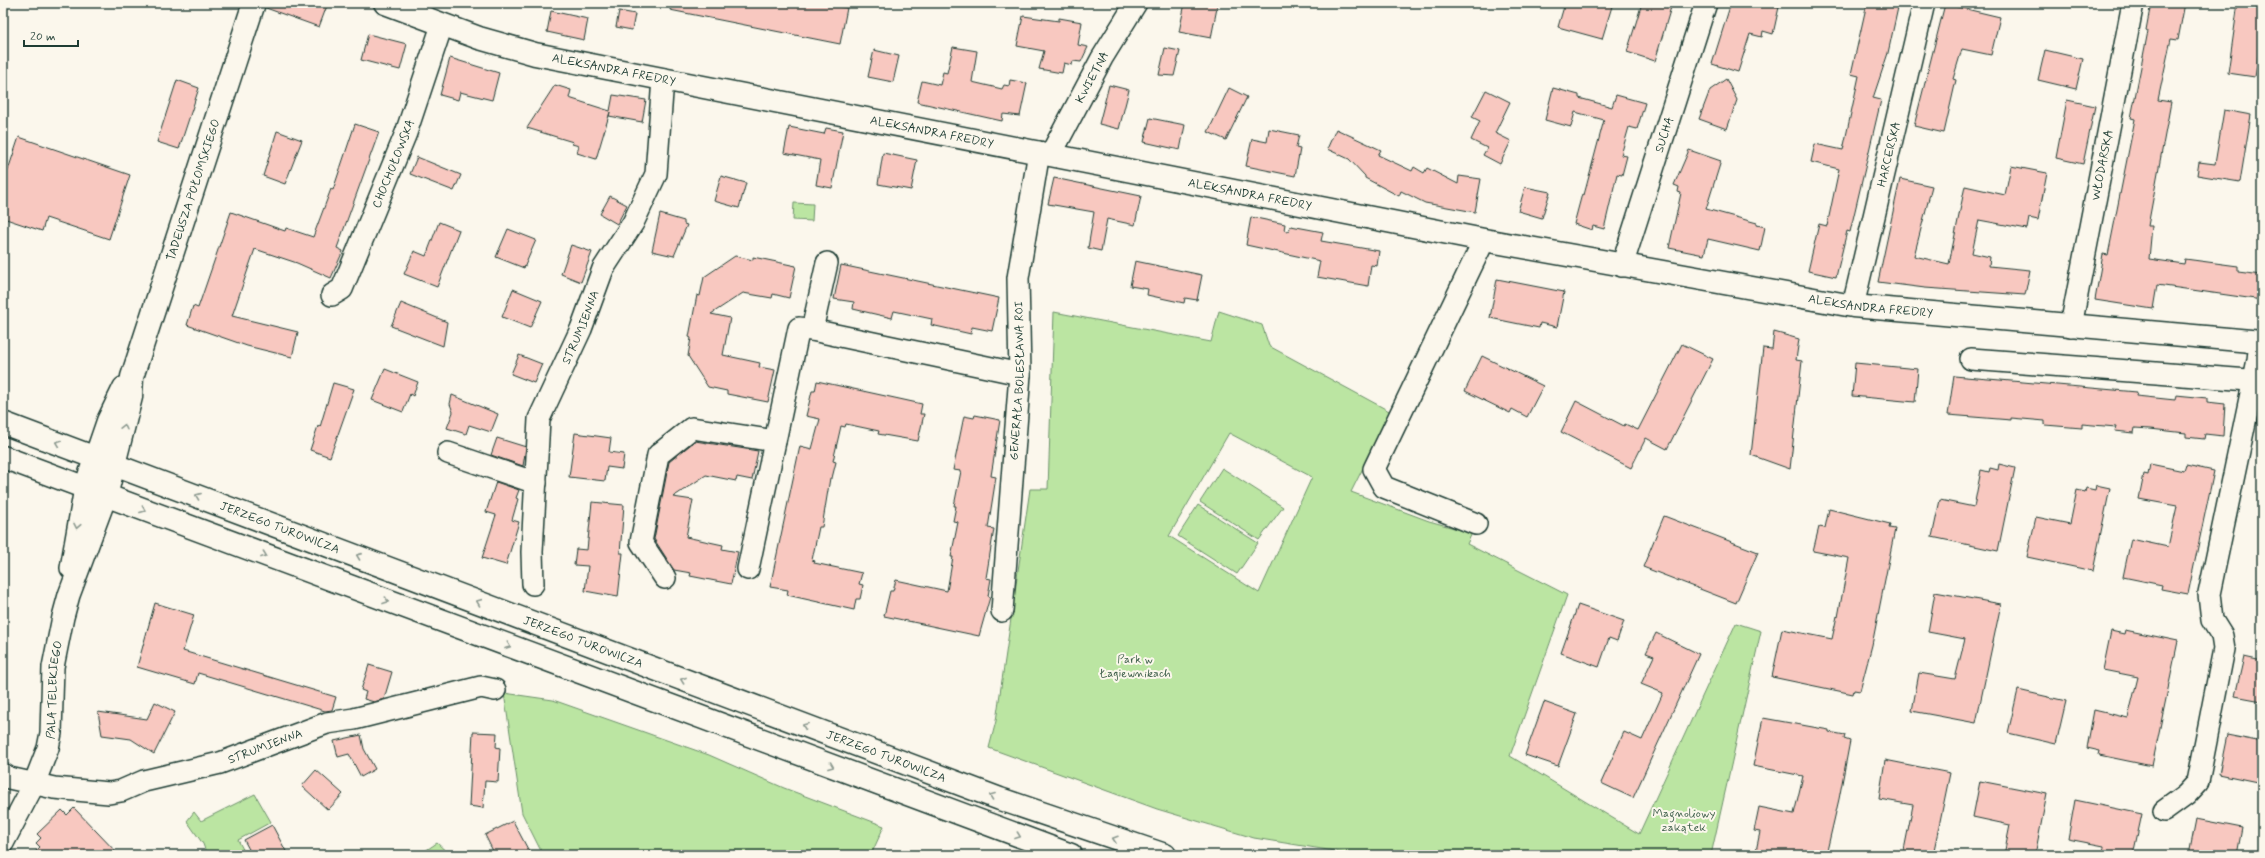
<svg xmlns="http://www.w3.org/2000/svg" width="2265" height="858" viewBox="0 0 2265 858" font-family="Mynerve,sans-serif">
	<style>
		.green { fill: #bbe5a2; stroke: #6d916b; fill-rule: evenodd }
		.building { fill: #f8c8c0; stroke: #1f3d34 }
		.lines { fill: none; stroke-linecap: round; stroke-linejoin: round }
		.minor-casing { stroke: #1f3d34; stroke-width: 24 }
		.tertiary-casing { stroke: #1f3d34; stroke-width: 25 }
		.secondary-casing { stroke: #1f3d34; stroke-width: 25 }
		.minor { stroke: #fbf7ec; stroke-width: 21 }
		.tertiary { stroke: #fbf7ec; stroke-width: 22 }
		.secondary { stroke: #fbf7ec; stroke-width: 22 }
		.oneway { stroke: #8d9a90 }
		.labels { text-anchor: middle; stroke-width: 4; stroke-linejoin: round; paint-order: stroke }
		.street-label { font-size: 12px; fill: #1f3d34; stroke: #fbf7ec }
		.park-label { font-size: 12px; fill: #3e5f4a; stroke: #fbf7ec }
	</style>
	<rect width="100%" height="100%" fill="#fbf7ec"/>
	<filter id="ink" filterUnits="userSpaceOnUse"><feTurbulence type="fractalNoise" baseFrequency=".025" numOctaves="2"/><feDisplacementMap in="SourceGraphic" scale="8" xChannelSelector="R" yChannelSelector="G"/><feConvolveMatrix kernelMatrix="1 2 1 2 8 2 1 2 1" color-interpolation-filters="sRGB"/></filter>
	<g filter="url(#ink)">
		<!-- green -->
		<g class="green">
			<polygon points="3,71 8,72 3,99"/>
			<polygon points="794,203 813,204 812,221 793,220"/>
			<path d="M1219,311L1262,325L1269,346L1391,412L1351,492L1429,521L1472,533L1467,544L1567,595L1510,756L1639,834L1736,623L1761,631L1711,855H1359L1254,838L1157,809L989,748L996,721L1030,489H1048L1054,312L1211,342ZM1229,433L1312,477L1259,593L1169,536Z"/>
			<polygon points="1222,468 1283,507 1259,540 1200,502"/>
			<polygon points="1198,505 1258,543 1237,574 1178,536"/>
			<polygon points="504,693 553,700 709,755 784,788 884,826 871,855 543,855 522,813"/>
			<polygon points="255,794 271,822 238,840 246,855 207,855 203,844 187,821 194,812 201,821"/>
			<polygon points="437,843 450,855 419,855"/>
		</g>
		<!-- building -->
		<g class="building">
			<polygon points="266,3 328,3 319,27 266,8"/>
			<polygon points="671,3 821,3 847,8 840,44 670,10"/>
			<polygon points="1185,3 1218,3 1211,38 1179,32"/>
			<polygon points="1565,3 1613,3 1602,39 1558,27"/>
			<polygon points="1642,3 1659,3 1671,7 1655,61 1627,52"/>
			<polygon points="1731,3 1764,3 1779,7 1773,34 1763,31 1762,37 1750,34 1738,72 1712,64"/>
			<polygon points="1867,3 1899,3 1888,53 1873,98 1881,100 1850,232 1847,231 1836,277 1808,271 1819,224 1827,226 1839,169 1811,162 1815,144 1843,150 1859,76 1851,74"/>
			<polygon points="2151,3 2185,3 2178,40 2171,39 2158,100 2171,102 2148,226 2152,226 2149,259 2184,264 2185,259 2238,266 2238,272 2262,275 2262,300 2157,285 2153,309 2095,300 2103,254 2108,255 2135,119 2131,118 2148,31 2146,30"/>
			<polygon points="2238,3 2262,3 2262,33 2255,77 2228,73"/>
			<polygon points="1945,4 2000,17 1991,55 1962,49 1953,79 1956,80 1944,133 1914,126"/>
			<polygon points="551,11 588,19 584,40 547,32"/>
			<polygon points="619,11 635,14 632,30 616,27"/>
			<polygon points="1023,16 1059,21 1059,18 1082,22 1078,45 1088,47 1081,62 1073,61 1072,65 1064,63 1062,73 1039,69 1044,51 1017,46"/>
			<polygon points="368,34 407,44 400,70 361,60"/>
			<polygon points="953,47 977,51 972,82 1002,89 1004,85 1009,86 1010,80 1027,83 1020,116 1003,114 1002,121 917,102 922,81 940,85 943,72 947,73"/>
			<polygon points="1165,48 1180,51 1174,76 1159,75"/>
			<polygon points="874,50 899,56 893,82 868,77"/>
			<polygon points="2045,50 2083,59 2076,89 2038,80"/>
			<polygon points="450,58 499,73 492,100 460,92 458,100 440,95"/>
			<polygon points="1726,79 1737,100 1727,129 1699,119 1710,90"/>
			<polygon points="177,80 199,88 179,149 157,142"/>
			<polygon points="555,85 571,90 569,98 610,111 613,95 646,100 642,122 609,116 610,112 596,159 577,153 579,146 572,144 573,142 527,128"/>
			<polygon points="1109,85 1129,90 1119,129 1099,124"/>
			<polygon points="1229,88 1247,97 1226,140 1208,132"/>
			<polygon points="1553,88 1579,95 1579,98 1612,107 1616,95 1645,103 1637,129 1629,127 1621,155 1627,156 1622,175 1617,174 1604,229 1593,226 1592,230 1574,224 1582,194 1584,195 1604,120 1575,112 1571,127 1545,120"/>
			<polygon points="1486,90 1510,102 1495,133 1511,141 1500,164 1483,155 1487,148 1471,140 1480,121 1472,117"/>
			<polygon points="2067,100 2095,106 2083,164 2056,158"/>
			<polygon points="2224,110 2251,115 2240,182 2197,175 2199,162 2215,164"/>
			<polygon points="1150,118 1185,125 1180,150 1144,142"/>
			<polygon points="355,124 379,132 337,248 343,251 331,278 297,263 255,249 232,316 298,332 292,357 247,346 187,325 193,306 198,308 231,212 285,231 286,228 313,237 331,189 333,190"/>
			<polygon points="789,127 824,134 826,128 843,131 832,188 816,185 820,160 784,153"/>
			<polygon points="1269,129 1299,135 1296,148 1300,149 1295,176 1246,166 1252,139 1267,142"/>
			<polygon points="1336,129 1381,150 1378,155 1412,171 1414,167 1424,173 1427,168 1458,184 1459,176 1481,179 1475,212 1425,203 1401,191 1399,196 1365,178 1365,176 1349,159 1327,149"/>
			<polygon points="277,131 302,140 285,184 263,176"/>
			<polygon points="19,137 130,175 109,239 46,218 42,231 3,218 3,185"/>
			<polygon points="1689,150 1721,161 1706,209 1757,223 1757,225 1765,227 1760,251 1708,239 1704,255 1669,248 1681,193 1678,192 1679,187 1674,185"/>
			<polygon points="883,153 917,160 911,190 878,184"/>
			<polygon points="417,157 461,175 454,191 410,174"/>
			<polygon points="2011,166 2047,173 2038,220 2029,218 2027,229 1979,220 1972,253 1990,257 1989,266 2030,270 2025,295 1925,288 1878,282 1900,179 1932,186 1914,256 1949,264 1965,186 2005,195"/>
			<polygon points="721,176 746,183 739,208 714,201"/>
			<polygon points="1054,178 1141,196 1135,225 1107,219 1101,251 1088,248 1094,212 1048,204"/>
			<polygon points="1525,187 1550,192 1542,218 1518,211"/>
			<polygon points="610,196 627,205 617,224 600,214"/>
			<polygon points="660,214 684,221 684,224 687,225 674,256 652,251"/>
			<polygon points="1251,217 1285,224 1284,230 1288,232 1291,226 1323,232 1321,241 1379,251 1377,266 1371,265 1368,286 1317,277 1320,261 1246,245"/>
			<polygon points="439,222 459,230 437,287 404,274 414,251 426,256"/>
			<polygon points="508,229 536,240 524,268 496,257"/>
			<polygon points="571,245 592,252 581,282 561,274"/>
			<polygon points="735,256 753,260 753,257 796,266 789,298 773,294 772,298 743,293 711,314 730,318 723,355 760,363 759,367 775,370 768,402 727,394 727,391 708,387 688,356 691,338 689,337 697,295 700,296 704,277"/>
			<polygon points="1135,261 1202,275 1197,300 1185,298 1184,303 1147,295 1148,289 1130,286"/>
			<polygon points="841,265 999,298 992,331 972,327 971,334 931,325 932,319 894,311 892,318 853,309 854,302 834,299"/>
			<polygon points="1497,279 1564,292 1557,327 1540,323 1539,328 1490,318"/>
			<polygon points="513,289 542,301 530,328 502,317"/>
			<polygon points="401,303 447,322 443,346 391,326"/>
			<polygon points="1774,332 1799,339 1796,360 1802,361 1790,469 1751,455 1763,348 1772,349"/>
			<polygon points="1682,344 1713,359 1667,449 1646,438 1631,468 1561,432 1576,401 1624,426 1625,424 1638,430"/>
			<polygon points="519,355 542,364 534,383 511,374"/>
			<polygon points="1482,356 1543,386 1527,417 1512,409 1510,413 1465,391"/>
			<polygon points="1855,363 1918,369 1915,402 1852,396"/>
			<polygon points="385,369 418,382 413,396 410,394 403,412 372,400"/>
			<polygon points="1954,376 2137,392 2136,396 2175,400 2176,395 2207,398 2207,402 2225,404 2223,436 2205,434 2204,439 2186,437 2186,433 2150,429 2135,428 2134,433 2115,431 2116,427 2082,424 2082,428 2045,425 2045,421 2011,418 2011,420 1948,415"/>
			<polygon points="817,381 922,404 920,414 924,414 918,441 878,434 879,431 846,424 845,427 841,426 833,461 836,462 832,478 830,478 822,527 819,527 812,560 815,561 814,563 862,573 859,584 863,585 860,599 856,599 854,610 787,595 788,590 770,587 800,446 812,449 820,419 806,416 812,391 815,391"/>
			<polygon points="333,383 354,389 330,457 310,450 318,426 320,427"/>
			<polygon points="452,395 498,414 491,432 469,425 466,434 447,428 453,412 450,404"/>
			<polygon points="975,415 1000,420 991,476 996,477 988,528 994,529 986,578 991,579 988,596 990,597 979,636 884,616 890,591 893,591 896,580 947,591 953,557 951,557 958,522 953,521 956,506 954,506 961,471 953,470 964,416 974,418"/>
			<polygon points="575,433 611,438 609,452 624,454 622,469 607,467 605,481 569,477"/>
			<polygon points="497,438 526,447 523,466 491,455"/>
			<polygon points="695,441 758,451 752,480 737,477 736,481 706,475 673,497 693,500 686,537 723,545 722,549 738,552 731,584 690,576 691,573 674,570 654,539 669,462"/>
			<polygon points="1999,464 2015,468 1998,551 1932,537 1940,500 1974,507 1981,470 1989,472 1990,468 1998,470"/>
			<polygon points="2150,464 2184,471 2186,465 2214,471 2188,594 2161,589 2162,585 2123,577 2131,539 2168,547 2177,506 2139,499 2144,474 2148,475"/>
			<polygon points="496,482 519,490 516,498 518,499 512,520 519,522 506,565 482,558 496,515 486,512"/>
			<polygon points="2096,485 2110,488 2093,571 2027,557 2036,517 2070,524 2077,490 2085,492 2086,488 2095,490"/>
			<polygon points="592,502 624,505 620,553 623,553 618,597 585,591 588,566 574,565 576,549 587,550"/>
			<polygon points="1829,509 1890,524 1889,528 1895,529 1872,645 1860,691 1854,690 1853,694 1772,677 1782,629 1832,639 1837,616 1838,617 1849,558 1813,551 1819,527 1825,528"/>
			<polygon points="1664,516 1758,552 1736,603 1643,567"/>
			<polygon points="1935,592 2001,604 1976,723 1912,711 1919,673 1955,679 1965,639 1928,632"/>
			<polygon points="155,603 194,615 183,651 336,697 332,710 325,711 198,673 195,684 137,667"/>
			<polygon points="1578,605 1624,621 1617,641 1609,638 1599,667 1561,653"/>
			<polygon points="2125,630 2178,641 2152,766 2099,755 2100,751 2087,748 2094,710 2128,718 2138,677 2103,670 2111,631 2124,634"/>
			<polygon points="1656,633 1699,654 1633,798 1601,783 1624,732 1642,740 1663,693 1641,684 1654,656 1646,653"/>
			<polygon points="2244,657 2262,661 2262,701 2235,696"/>
			<polygon points="369,665 392,672 384,699 374,702 364,699 366,692 361,690"/>
			<polygon points="2018,690 2066,701 2056,744 2008,733"/>
			<polygon points="155,702 175,712 154,754 131,739 102,735 98,712 147,719"/>
			<polygon points="1544,702 1577,714 1558,766 1525,755"/>
			<polygon points="1763,718 1829,730 1829,732 1845,735 1844,739 1850,741 1839,799 1826,855 1776,855 1756,851 1760,832 1754,831 1759,807 1794,814 1803,776 1753,766"/>
			<polygon points="473,732 497,733 496,747 500,748 498,782 485,781 483,808 469,806"/>
			<polygon points="361,735 364,749 375,769 361,777 349,754 338,757 334,741"/>
			<polygon points="2227,735 2262,742 2262,783 2219,774"/>
			<polygon points="1885,760 1950,773 1933,855 1903,855 1913,805 1879,799"/>
			<polygon points="316,770 343,794 328,810 302,786"/>
			<polygon points="1980,781 2047,794 2035,855 2004,855 2010,825 1973,817"/>
			<polygon points="2075,800 2142,814 2133,855 2103,855 2104,846 2068,839"/>
			<polygon points="74,808 96,831 119,855 32,855 40,847 36,843 41,838 37,834 62,810 67,815"/>
			<polygon points="2196,819 2242,828 2237,855 2189,855"/>
			<polygon points="513,821 531,855 495,855 485,835"/>
			<polygon points="272,825 288,855 252,855 244,840"/>
		</g>
		<g class="lines">
			<defs>
				<g id="minor">
					<path id="s1" d="M1051,154L1102,58L1136,3"/>
					<path id="s2" d="M1622,266L1706,3"/>
					<path id="s3" d="M332,295L342,289L406,133L442,25"/>
					<path id="s4" d="M1853,306L1924,3"/>
					<path id="s5" d="M2071,326L2133,3"/>
					<polyline points="812,330 1020,374"/>
					<polyline points="1971,359 2262,381"/>
					<polyline points="448,453 536,483"/>
					<polyline points="1476,524 1384,487 1374,469 1484,240"/>
					<polyline points="71,568 85,488"/>
					<polyline points="748,569 799,328 812,330 827,263"/>
					<polyline points="665,578 641,542 658,455 692,428 775,441"/>
					<path id="s6" d="M533,584L532,552L539,419L581,329L603,269L633,223L656,174L663,79"/>
					<path id="s7" d="M1002,611L1020,374L1018,278L1039,152"/>
					<path id="s8" d="M3,774L9,778L54,788L109,793L121,791L144,781L220,763L327,723L354,719L481,687L495,690"/>
					<polyline points="2164,811 2186,795 2198,782 2224,649 2222,636 2212,620 2209,594 2258,360 2260,342"/>
					<path id="s9" d="M3,843L34,784L48,748L51,733L53,667L63,617L69,595L106,496"/>
				</g>
				<g id="tertiary">
					<path id="s10" d="M385,3L479,38L535,54L1484,240L1853,306L2262,342"/>
					<polyline points="85,488 108,421 124,388"/>
					<path id="s11" d="M106,496L131,397L132,377L254,3"/>
				</g>
				<g id="secondary">
					<path id="s12" d="M3,423L1000,799L1165,855"/>
					<polyline points="3,457 1071,855"/>
				</g>
			</defs>
			<!-- minor casing -->
			<use href="#minor" class="minor-casing"/>
			<!-- tertiary casing -->
			<use href="#tertiary" class="tertiary-casing"/>
			<!-- secondary casing -->
			<use href="#secondary" class="secondary-casing"/>
			<!-- minor -->
			<use href="#minor" class="minor"/>
			<!-- tertiary -->
			<use href="#tertiary" class="tertiary"/>
			<!-- secondary -->
			<use href="#secondary" class="secondary"/>
		</g>
		<!-- one-way arrows -->
		<defs><path id="oneway-chevron" d="M-2-3.5L2.5 0L-2 3.5" fill="none" stroke-width="1.6" stroke-linecap="round" stroke-linejoin="round"/></defs>
		<g class="oneway">
			<use href="#oneway-chevron" transform="translate(124 427) rotate(-77)"/>
			<use href="#oneway-chevron" transform="translate(58 443) rotate(-159)"/>
			<use href="#oneway-chevron" transform="translate(198 496) rotate(-159)"/>
			<use href="#oneway-chevron" transform="translate(143 510) rotate(21)"/>
			<use href="#oneway-chevron" transform="translate(77 526) rotate(101)"/>
			<use href="#oneway-chevron" transform="translate(264 555) rotate(20)"/>
			<use href="#oneway-chevron" transform="translate(359 556) rotate(-159)"/>
			<use href="#oneway-chevron" transform="translate(386 601) rotate(20)"/>
			<use href="#oneway-chevron" transform="translate(479 602) rotate(-159)"/>
			<use href="#oneway-chevron" transform="translate(508 646) rotate(20)"/>
			<use href="#oneway-chevron" transform="translate(683 680) rotate(-160)"/>
			<use href="#oneway-chevron" transform="translate(805 726) rotate(-159)"/>
			<use href="#oneway-chevron" transform="translate(831 766) rotate(21)"/>
			<use href="#oneway-chevron" transform="translate(992 796) rotate(-159)"/>
			<use href="#oneway-chevron" transform="translate(1018 836) rotate(20)"/>
			<use href="#oneway-chevron" transform="translate(1115 839) rotate(-162)"/>
		</g>
	</g>
	<g class="labels">
		<!-- street labels -->
		<g class="street-label">
			<text dy="4" stroke="none"><textPath href="#s10" startOffset="239">ALEKSANDRA FREDRY</textPath></text>
			<text dy="4" stroke="none"><textPath href="#s1" startOffset="87">KWIETNA</textPath></text>
			<text dy="4" stroke="none"><textPath href="#s10" startOffset="563">ALEKSANDRA FREDRY</textPath></text>
			<text dy="4" stroke="none"><textPath href="#s2" startOffset="138">SUCHA</textPath></text>
			<text dy="4" stroke="none"><textPath href="#s4" startOffset="156">HARCERSKA</textPath></text>
			<text dy="4" stroke="none"><textPath href="#s3" startOffset="147">CHOCHOŁOWSKA</textPath></text>
			<text dy="4" stroke="none"><textPath href="#s5" startOffset="164">WŁODARSKA</textPath></text>
			<text dy="4" stroke="none"><textPath href="#s11" startOffset="319">TADEUSZA POŁOMSKIEGO</textPath></text>
			<text dy="4" stroke="none"><textPath href="#s10" startOffset="887">ALEKSANDRA FREDRY</textPath></text>
			<text dy="4" stroke="none"><textPath href="#s10" startOffset="1518">ALEKSANDRA FREDRY</textPath></text>
			<text dy="4" stroke="none"><textPath href="#s6" startOffset="266">STRUMIENNA</textPath></text>
			<text dy="4" stroke="none"><textPath href="#s7" startOffset="231">GENERAŁA BOLESŁAWA ROI</textPath></text>
			<text dy="4" stroke="none"><textPath href="#s12" startOffset="296">JERZEGO TUROWICZA</textPath></text>
			<text dy="4" stroke="none"><textPath href="#s12" startOffset="620">JERZEGO TUROWICZA</textPath></text>
			<text dy="4" stroke="none"><textPath href="#s9" startOffset="164">PALA TELEKIEGO</textPath></text>
			<text dy="4" stroke="none"><textPath href="#s8" startOffset="272">STRUMIENNA</textPath></text>
			<text dy="4" stroke="none"><textPath href="#s12" startOffset="944">JERZEGO TUROWICZA</textPath></text>
		</g>
		<!-- park labels -->
		<g class="park-label">
			<text x="1135" y="663">Park w<tspan x="1135" dy="14">Łagiewnikach</tspan></text>
			<text x="1684" y="817">Magnoliowy<tspan x="1684" dy="14">zakątek</tspan></text>
		</g>
	</g>
	<!-- margin -->
	<rect width="2265" height="858" fill="none" stroke="#fbf7ec" stroke-width="16"/>
	<rect x="8" y="8" width="2249" height="842" fill="none" stroke="#1f3d34" stroke-width="1.5" filter="url(#ink)"/>
	<!-- scale -->
	<path d="M24 40v6h54v-6" fill="none" stroke="#1f3d34" stroke-width="2"/>
	<text x="30" y="40" font-size="12" fill="#1f3d34" stroke="#fbf7ec" stroke-width="3" paint-order="stroke">20 m</text>
</svg>
